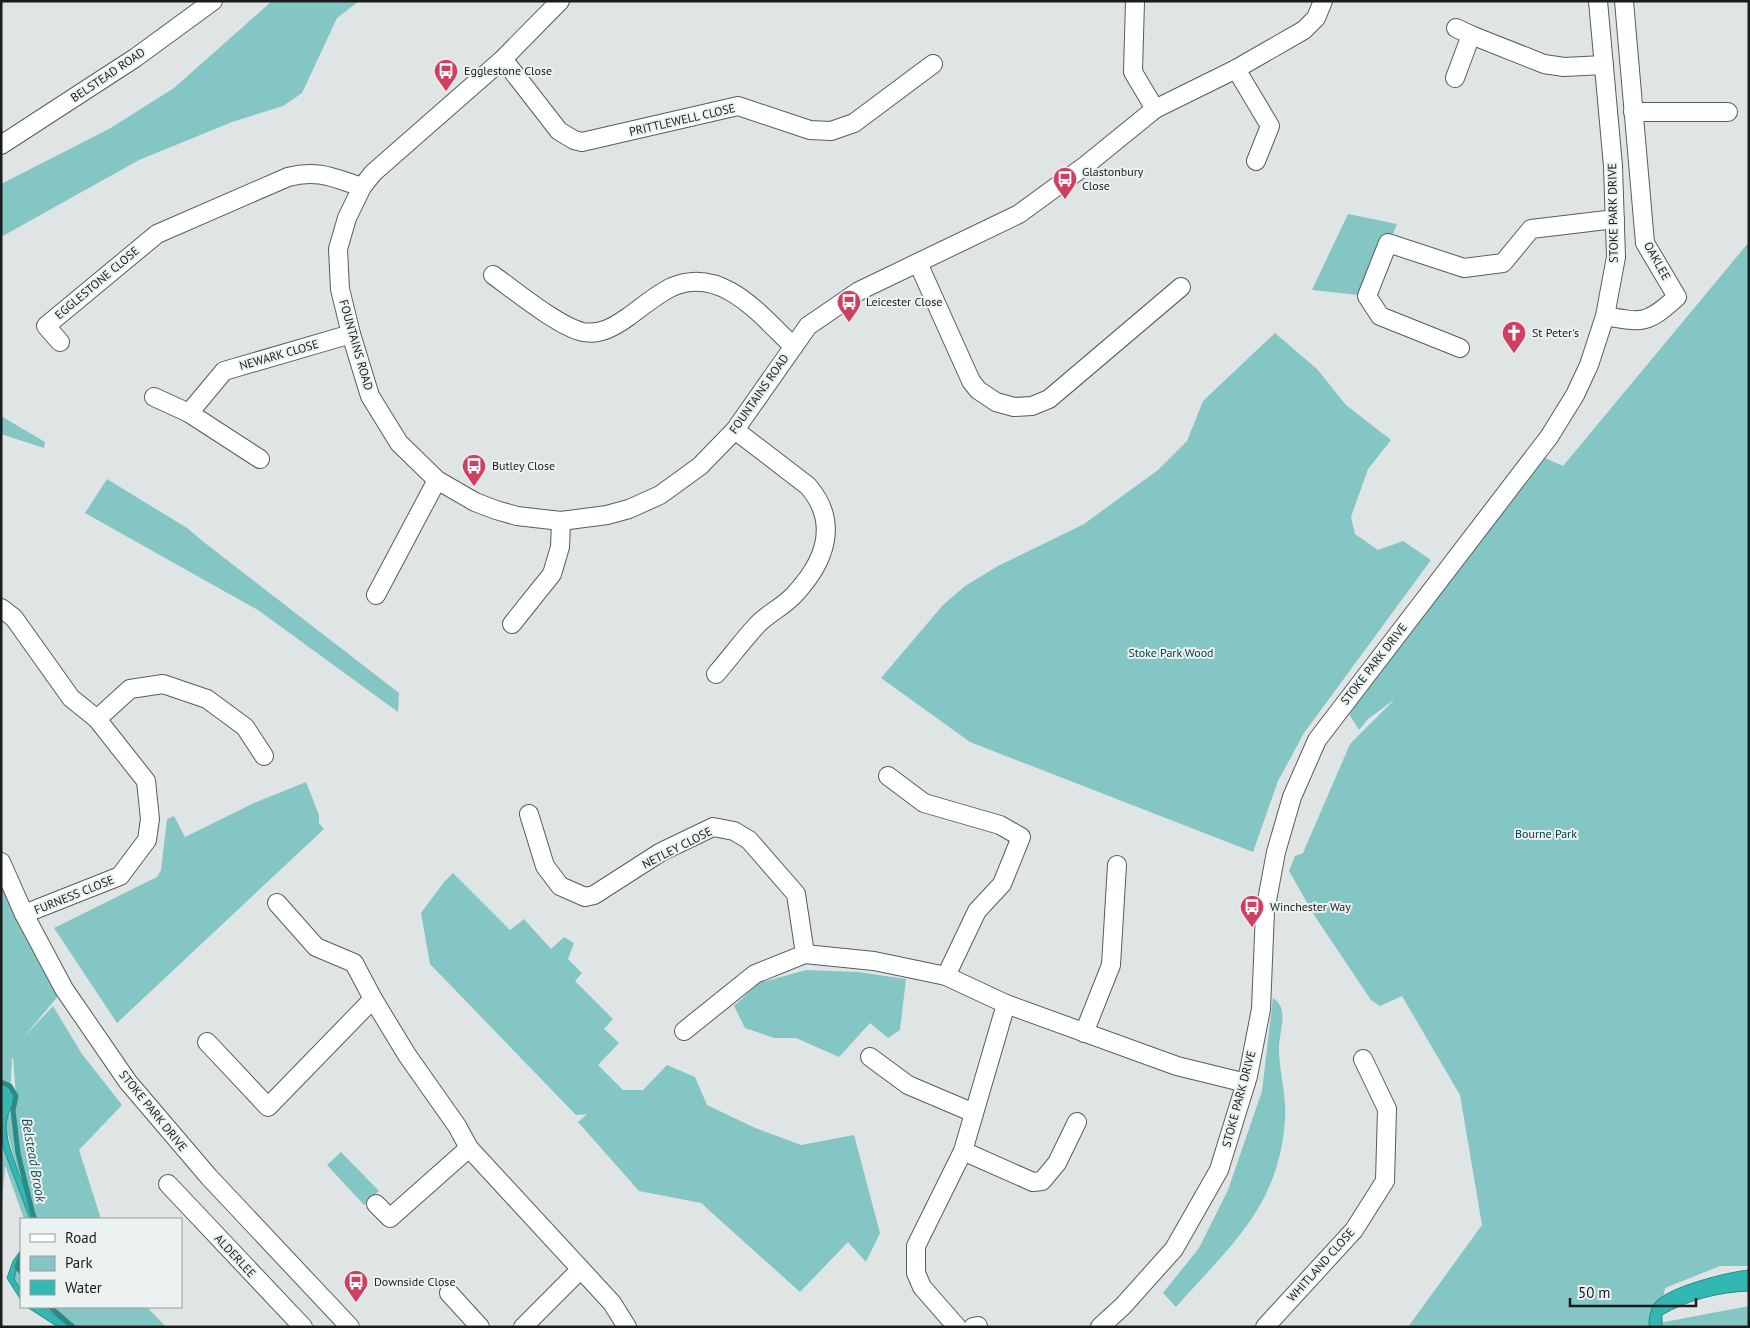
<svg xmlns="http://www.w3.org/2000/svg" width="1750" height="1328" viewBox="0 0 1750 1328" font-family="'PT Sans',sans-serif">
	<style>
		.green { fill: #84c6c3; fill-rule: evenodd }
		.water { fill: #33b7b3; stroke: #2c8986 }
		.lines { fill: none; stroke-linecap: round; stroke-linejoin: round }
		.stream { stroke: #2c8986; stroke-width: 5 }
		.minor-casing { stroke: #585d5c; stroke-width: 20 }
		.minor { stroke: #fff; stroke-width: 18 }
		.labels { text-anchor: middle; stroke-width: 4; stroke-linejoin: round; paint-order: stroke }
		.poi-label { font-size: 12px; fill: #1b1d1d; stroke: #ecf2f1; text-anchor: start }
		.street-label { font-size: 12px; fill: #1b1d1d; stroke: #ecf2f1 }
		.park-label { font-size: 12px; fill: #003c3a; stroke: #ecf2f1 }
		.water-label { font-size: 14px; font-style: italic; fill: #205553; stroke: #ecf2f1 }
	</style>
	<rect width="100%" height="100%" fill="#dfe5e4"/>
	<!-- green -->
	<g class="green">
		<polygon points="272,1 359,1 337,18 302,93 283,106 232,122 139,160 1,237 1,184 109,129 174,88"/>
		<polygon points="1348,214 1397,224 1367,296 1312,290"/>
		<polygon points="1749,242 1749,1266 1720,1266 1665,1288 1659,1323 1749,1306 1749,1327 1408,1327 1482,1225 1460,1095 1402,996 1380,1006 1371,1000 1316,918 1289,871 1295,856 1303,853 1350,744 1395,699 1368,719 1359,730 1349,714 1545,458 1563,466"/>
		<polygon points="1275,333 1317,369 1346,405 1391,440 1368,469 1351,517 1355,534 1378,550 1403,541 1431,560 1304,733 1278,781 1253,852 970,742 881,678 943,605 965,586 998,566 1084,524 1158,470 1187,441 1203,401"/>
		<polygon points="1,416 45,442 44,448 1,434"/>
		<polygon points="107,479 187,528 205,543 399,693 398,712 258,610 85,513"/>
		<polygon points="306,782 319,815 319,823 324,829 117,1023 54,928 157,877 161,870 167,819 174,816 185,837 254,803"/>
		<path d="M1,857L64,989L23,1038L53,1006L82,1054L122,1105L79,1150L101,1219H37L15,1162L8,1134L6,1154L30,1219H24L5,1165L1,1217ZM13,1058L16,1096L9,1117L12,1058Z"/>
		<polygon points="453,873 510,930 524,919 551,949 564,937 574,943 568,959 582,973 575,981 613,1019 604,1029 619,1043 598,1065 623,1090 643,1090 667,1065 695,1077 707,1105 753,1127 801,1145 854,1135 880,1233 866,1262 848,1242 800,1292 701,1203 639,1191 578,1122 587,1114 576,1115 430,964 421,913 444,882"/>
		<polygon points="806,970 858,972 906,979 900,1030 888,1038 870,1023 839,1057 796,1038 774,1038 745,1028 734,1006 759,983"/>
		<path d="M1273,998C1290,1009 1279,1031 1279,1048C1279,1072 1287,1096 1285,1120C1279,1207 1230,1246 1176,1307L1163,1293L1199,1248L1228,1190L1262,1091Z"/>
		<polygon points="341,1152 379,1191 364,1205 327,1165"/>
		<polygon points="21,1262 21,1290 14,1279 17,1267"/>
		<polygon points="43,1307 147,1307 166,1327 71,1327"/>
	</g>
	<!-- water -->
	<g class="water">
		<path d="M1,1080C28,1098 6,1105 6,1127C6,1147 29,1198 37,1219H30L3,1147Z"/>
		<polygon points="21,1250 21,1262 17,1267 14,1279 21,1290 21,1300 7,1278 13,1261"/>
		<path d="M1749,1270V1291C1719,1292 1687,1300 1662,1315V1327H1649C1649,1319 1650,1311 1654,1304C1666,1287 1728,1272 1749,1270Z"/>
		<polygon points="27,1307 43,1307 71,1327 58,1327"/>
	</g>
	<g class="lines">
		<!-- stream -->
		<g class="stream">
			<polyline points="1,1082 10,1086 16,1096 13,1110 18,1153 34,1219"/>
			<polyline points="21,1255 17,1267 21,1272"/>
			<polyline points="50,1307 73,1327"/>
		</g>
		<defs>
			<g id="minor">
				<polyline points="560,1 503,59 373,173 362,187 347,218 338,249 340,289 351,334 370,396 399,443 437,480 475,502 496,510 517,516 561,521 607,515 629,509 660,495 700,466 735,430 808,326 859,291 1019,214 1086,165 1155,109 1236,69 1304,30 1316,18 1323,1"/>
				<polyline points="1135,1 1133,72 1155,109"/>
				<polyline points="1456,28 1471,35"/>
				<polyline points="503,59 559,131 574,140 582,142 738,106 810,130 831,131 854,123 933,64"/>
				<polyline points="1236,69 1270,126 1256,161"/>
				<polyline points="1455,78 1471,35 1544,64 1564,67 1604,65"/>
				<polyline points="1633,112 1728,112"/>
				<polyline points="1,145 135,58 213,1"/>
				<polyline points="918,263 971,381 978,390 996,402 1014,407 1032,406 1049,399 1181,287"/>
				<path d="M493,275C514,290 559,327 583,332C600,335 614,327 628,317C642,307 657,294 672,287C722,265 761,316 793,346"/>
				<path d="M1605,316C1643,323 1647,324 1677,297L1645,243L1624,1"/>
				<path d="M60,342L46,326L157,234L288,177C317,169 334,178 362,187"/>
				<polyline points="1460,348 1380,316 1367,296 1388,243 1464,268 1503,263 1531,229 1615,219"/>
				<polyline points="154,397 189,413"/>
				<polyline points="260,459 189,413 224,371 351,334"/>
				<polyline points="376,595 437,480"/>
				<polyline points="1,608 14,618 71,698 97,719 146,781 150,819 147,840 120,876 24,914"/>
				<polyline points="512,624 552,574 560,547 561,521"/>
				<path d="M716,674C730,658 743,640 758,624C769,613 784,606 794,595C825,562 840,523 808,486L735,430"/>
				<polyline points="97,719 130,689 163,684 207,699 245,727 264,756"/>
				<polyline points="888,776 924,803 1000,825 1021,837 1002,884 977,911 946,976"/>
				<polyline points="529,814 545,866 560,886 585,897 594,895 661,852 713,827 734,831 749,840 796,894 805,954"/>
				<polyline points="1,862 24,914 64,989 128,1082 209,1177 350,1327"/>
				<polyline points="277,903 316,947 354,963 373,999 407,1055 457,1126 469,1148 612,1303 627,1327"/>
				<polyline points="684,1031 755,974 805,954 874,961 946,976 1006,1004 1177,1066 1246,1083"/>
				<polyline points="1084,1033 1111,965 1117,865"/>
				<polyline points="207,1042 268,1107 373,999"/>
				<polyline points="870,1057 908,1085 974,1113"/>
				<polyline points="963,1151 1033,1182 1042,1181 1057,1163 1077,1122"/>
				<polyline points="168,1184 303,1327"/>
				<polyline points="376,1204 390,1218 469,1148"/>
				<polyline points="449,1293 480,1327"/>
				<polyline points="523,1327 580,1270"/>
				<polyline points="957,1327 922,1287 916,1273 916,1246 963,1151 1006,1004"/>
				<polyline points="973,1327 978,1326"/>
				<polyline points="1100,1327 1123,1306 1174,1249 1219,1170 1248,1076 1261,1009 1265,911 1276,852 1292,797 1317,740 1549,437 1575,395 1589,365 1605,316 1616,257 1613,166 1598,1"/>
				<polyline points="1265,1327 1354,1230 1385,1181 1387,1109 1363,1059"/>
			</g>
		</defs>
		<!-- minor casing -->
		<use href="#minor" class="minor-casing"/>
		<!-- minor -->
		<use href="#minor" class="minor"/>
	</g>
	<!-- icons -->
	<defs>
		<symbol id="bus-pin" viewBox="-11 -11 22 30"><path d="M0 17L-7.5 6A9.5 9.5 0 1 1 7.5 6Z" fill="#cf4060" stroke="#ecf2f1"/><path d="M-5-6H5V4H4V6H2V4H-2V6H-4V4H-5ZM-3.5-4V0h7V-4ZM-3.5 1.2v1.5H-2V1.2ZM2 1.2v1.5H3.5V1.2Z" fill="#fff"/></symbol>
		<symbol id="church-pin" viewBox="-11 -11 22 30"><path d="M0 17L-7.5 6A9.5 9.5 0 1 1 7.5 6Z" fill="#cf4060" stroke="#ecf2f1"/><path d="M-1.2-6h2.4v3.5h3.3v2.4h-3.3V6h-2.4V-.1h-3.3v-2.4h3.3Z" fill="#fff"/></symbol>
	</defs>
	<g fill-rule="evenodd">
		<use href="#bus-pin" x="432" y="57" width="28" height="38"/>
		<use href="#bus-pin" x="1051" y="165" width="28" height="38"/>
		<use href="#bus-pin" x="835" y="288" width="28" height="38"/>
		<use href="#church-pin" x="1500" y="319" width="28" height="38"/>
		<use href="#bus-pin" x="460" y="452" width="28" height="38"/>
		<use href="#bus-pin" x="1238" y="893" width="28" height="38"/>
		<use href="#bus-pin" x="342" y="1268" width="28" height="38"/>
	</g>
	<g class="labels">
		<!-- poi labels -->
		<g class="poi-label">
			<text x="464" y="75">Egglestone Close</text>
			<text x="1082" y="176">Glastonbury<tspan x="1082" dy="14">Close</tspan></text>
			<text x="866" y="306">Leicester Close</text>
			<text x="1532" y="337">St Peter's</text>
			<text x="492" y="470">Butley Close</text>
			<text x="1270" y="911">Winchester Way</text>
			<text x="374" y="1286">Downside Close</text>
		</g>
		<!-- street labels -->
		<g class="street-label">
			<text transform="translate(108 75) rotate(-34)" y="4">BELSTEAD ROAD</text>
			<text transform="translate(682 120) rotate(-13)" y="4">PRITTLEWELL CLOSE</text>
			<text transform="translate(1613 213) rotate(-91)" y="4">STOKE PARK DRIVE</text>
			<text transform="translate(1657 261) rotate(61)" y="4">OAKLEE</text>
			<text transform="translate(97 283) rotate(-40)" y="4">EGGLESTONE CLOSE</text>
			<text transform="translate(356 345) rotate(74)" y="4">FOUNTAINS ROAD</text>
			<text transform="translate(279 355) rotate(-16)" y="4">NEWARK CLOSE</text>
			<text transform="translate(759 394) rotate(-55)" y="4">FOUNTAINS ROAD</text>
			<text transform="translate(1374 664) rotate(-52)" y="4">STOKE PARK DRIVE</text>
			<text transform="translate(677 848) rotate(-27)" y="4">NETLEY CLOSE</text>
			<text transform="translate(74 895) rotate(-22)" y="4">FURNESS CLOSE</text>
			<text transform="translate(1239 1099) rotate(-75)" y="4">STOKE PARK DRIVE</text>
			<text transform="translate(153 1111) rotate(51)" y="4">STOKE PARK DRIVE</text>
			<text transform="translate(235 1256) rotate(47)" y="4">ALDERLEE</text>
			<text transform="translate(1321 1265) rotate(-48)" y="4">WHITLAND CLOSE</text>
		</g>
		<!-- park labels -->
		<g class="park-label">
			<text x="1171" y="657">Stoke Park Wood</text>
			<text x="1546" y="838">Bourne Park</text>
		</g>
		<!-- water labels -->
		<g class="water-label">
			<text transform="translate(34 1160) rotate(80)" y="5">Belstead Brook</text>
		</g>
	</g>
	<!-- border -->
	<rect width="1750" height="1328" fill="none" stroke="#1b1d1d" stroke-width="5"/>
	<!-- legend -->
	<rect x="20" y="1218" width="162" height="90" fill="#ecf2f1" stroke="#989d9c"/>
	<rect x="30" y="1234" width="25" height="8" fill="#ffffff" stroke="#989d9c"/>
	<text x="65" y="1243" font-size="15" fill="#1b1d1d">Road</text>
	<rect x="30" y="1256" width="25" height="15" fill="#84c6c3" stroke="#989d9c"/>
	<text x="65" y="1268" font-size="15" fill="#1b1d1d">Park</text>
	<rect x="30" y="1280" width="25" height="15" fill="#33b7b3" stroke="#989d9c"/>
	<text x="65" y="1293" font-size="15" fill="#1b1d1d">Water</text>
	<!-- scale -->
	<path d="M1570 1298v8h126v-8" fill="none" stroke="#1b1d1d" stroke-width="2.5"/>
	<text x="1578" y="1298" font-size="15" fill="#1b1d1d" stroke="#ecf2f1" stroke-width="4" paint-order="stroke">50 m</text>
</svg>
